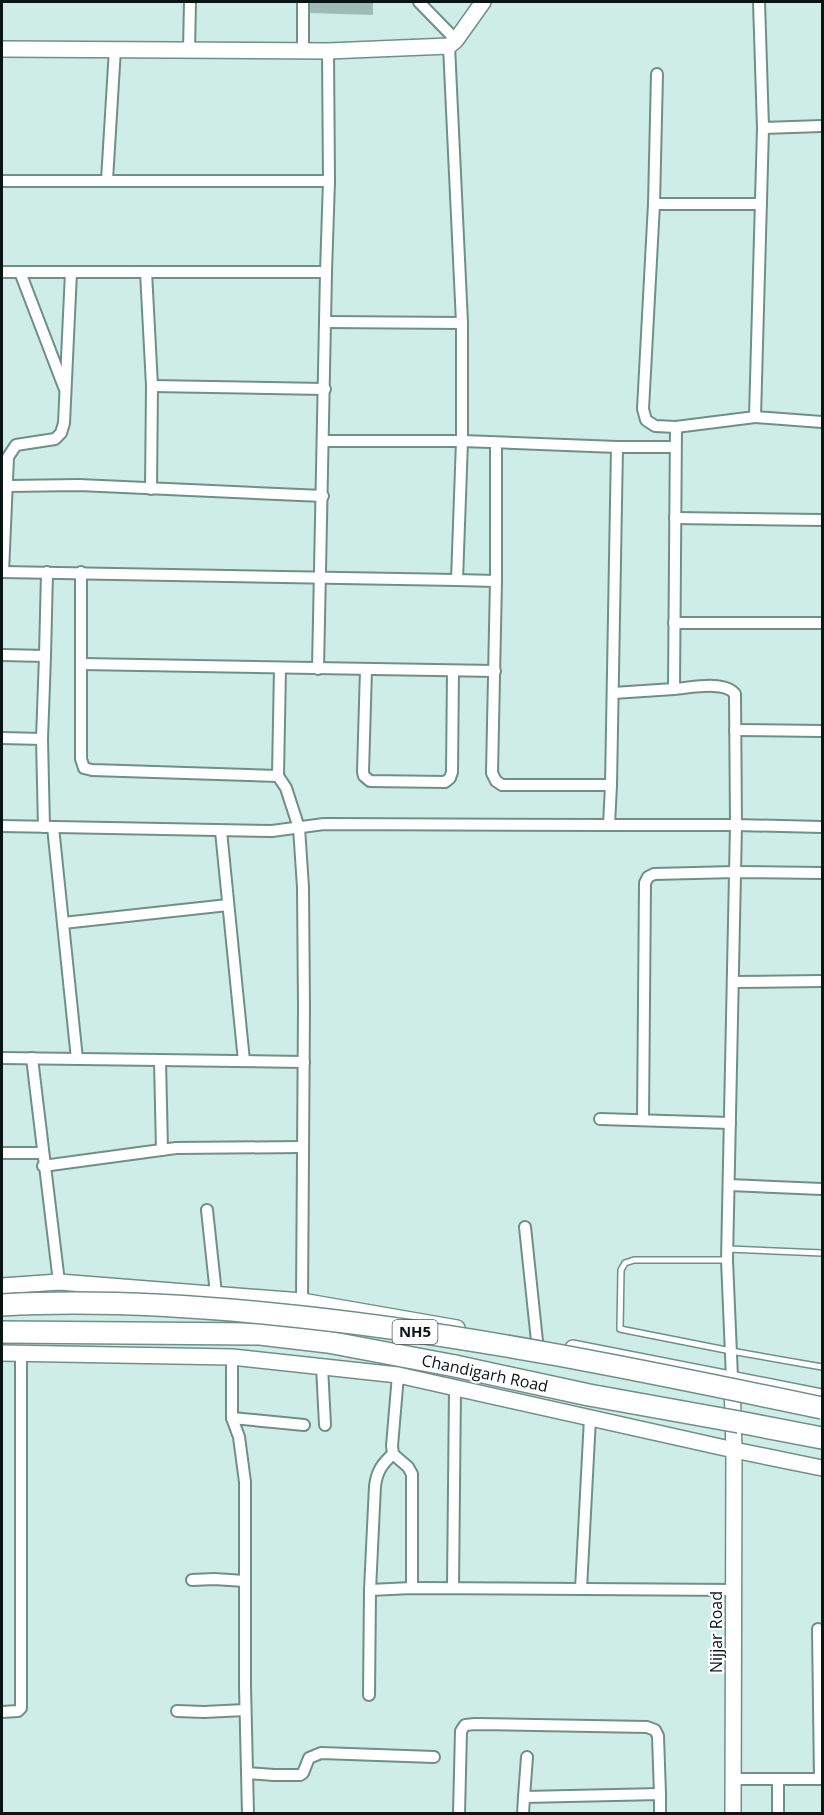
<svg xmlns="http://www.w3.org/2000/svg" width="824" height="1815" viewBox="0 0 824 1815" font-family="'Open Sans',sans-serif">
	<style>
		.building { fill: #9dbcb6 }
		.lines { fill: none; stroke-linecap: round; stroke-linejoin: round }
		.lane-casing { stroke: #718f89; stroke-width: 8 }
		.street-casing { stroke: #718f89; stroke-width: 14 }
		.secondary-casing { stroke: #718f89; stroke-width: 18 }
		.highway-casing { stroke: #718f89; stroke-width: 24 }
		.lane { stroke: #fff; stroke-width: 5 }
		.street { stroke: #fff; stroke-width: 10 }
		.secondary { stroke: #fff; stroke-width: 15 }
		.highway { stroke: #fff; stroke-width: 21 }
		.highway-bridge-casing { stroke: #718f89; stroke-width: 24; stroke-linecap: butt }
		.highway-bridge { stroke: #fff; stroke-width: 21 }
		.labels { text-anchor: middle; stroke-width: 4.5; stroke-linejoin: round; paint-order: stroke }
		.shield { fill: #fff; stroke: #535b5a; stroke-width: 1.5 }
		.shield-label { font-size: 15px; font-weight: bold; fill: #091513 }
		.street-label { font-size: 16px; fill: #091513; stroke: #fff }
	</style>
	<rect width="100%" height="100%" fill="#cdede6"/>
	<!-- building -->
	<polygon class="building" points="310,2 373,2 373,15 310,13"/>
	<g class="lines">
		<defs>
			<g id="lane">
				<polyline points="728,1249 822,1253"/>
				<polyline points="727,1260 634,1260 625,1263 621,1270 620,1329 731,1351 822,1367"/>
			</g>
			<g id="street">
				<polyline points="419,2 456,40"/>
				<polyline points="759,2 763,128 822,126"/>
				<polyline points="449,46 462,323 462,441 457,580 496,581 492,773 496,781 502,785 611,785 609,825 736,825 727,1260 732,1378"/>
				<polyline points="189,50 190,2"/>
				<polyline points="303,51 303,2"/>
				<polyline points="657,74 654,204 761,204"/>
				<path d="M763,128L755,417L676,427L674,689C689,688 725,680 735,694L736,825L822,827"/>
				<polyline points="107,180 115,49"/>
				<polyline points="2,181 329,181"/>
				<polyline points="654,204 643,409 646,420 655,426 676,427"/>
				<polyline points="2,272 326,272 329,181 328,51"/>
				<polyline points="20,272 64,387"/>
				<polyline points="146,272 152,386 151,489"/>
				<polyline points="326,322 462,323"/>
				<polyline points="152,386 325,389"/>
				<polyline points="755,417 822,422"/>
				<polyline points="324,441 462,441 617,447 675,447"/>
				<polyline points="8,486 79,485 323,496"/>
				<polyline points="675,518 822,520"/>
				<polyline points="2,572 457,580"/>
				<polyline points="3,572 8,457 16,445 55,439 61,433 64,423 71,272"/>
				<polyline points="81,572 81,759 84,768 92,770 278,776 280,668"/>
				<polyline points="496,581 496,443"/>
				<polyline points="674,623 822,623"/>
				<polyline points="2,655 45,656 42,739"/>
				<polyline points="45,656 47,572"/>
				<polyline points="82,664 495,671"/>
				<polyline points="318,669 326,272"/>
				<polyline points="366,669 363,772 364,776 370,781 445,782 450,778 452,772 453,671"/>
				<polyline points="613,693 674,689"/>
				<polyline points="735,730 822,731"/>
				<polyline points="2,738 42,739 44,827"/>
				<polyline points="278,776 286,788 299,828 303,887 304,1008 302,1301"/>
				<polyline points="611,785 617,447"/>
				<polyline points="2,826 272,831 324,824 609,825"/>
				<polyline points="53,827 77,1059"/>
				<polyline points="221,831 244,1061"/>
				<polyline points="63,923 228,905"/>
				<polyline points="733,982 822,981"/>
				<polyline points="2,1058 304,1062"/>
				<polyline points="32,1058 59,1282"/>
				<polyline points="160,1060 162,1150"/>
				<polyline points="600,1119 730,1123"/>
				<polyline points="643,1120 645,883 648,877 654,874 735,872 822,873"/>
				<polyline points="2,1153 42,1153"/>
				<polyline points="43,1166 176,1148 303,1147"/>
				<polyline points="729,1185 822,1189"/>
				<polyline points="207,1210 216,1294"/>
				<polyline points="525,1227 537,1341"/>
				<polyline points="232,1357 232,1418 239,1437 245,1482 245,1686 248,1814"/>
				<polyline points="322,1366 325,1425"/>
				<polyline points="398,1375 392,1446 393,1454 408,1467 412,1474 412,1588"/>
				<polyline points="232,1418 304,1425"/>
				<polyline points="192,1580 214,1579 245,1581"/>
				<polyline points="453,1588 455,1387"/>
				<polyline points="581,1589 590,1418"/>
				<polyline points="370,1590 412,1588 734,1590"/>
				<polyline points="818,1629 820,1779"/>
				<path d="M369,1695L370,1590L375,1486C377,1471 382,1464 393,1454"/>
				<polyline points="177,1711 204,1712 245,1710"/>
				<polyline points="2,1712 18,1711 21,1708 21,1352"/>
				<polyline points="247,1773 274,1775 300,1775 303,1773 309,1758 321,1753 434,1757"/>
				<polyline points="733,1779 822,1779"/>
				<polyline points="778,1780 778,1814"/>
				<polyline points="524,1797 527,1757"/>
				<polyline points="459,1814 461,1731 465,1725 475,1724 647,1727 655,1730 658,1736 660,1794"/>
				<polyline points="523,1814 524,1797 660,1794 660,1814"/>
			</g>
			<g id="secondary">
				<polyline points="2,49 328,51 449,46 456,40 483,2"/>
				<polyline points="2,1286 59,1282 302,1301 457,1328"/>
				<polyline points="573,1348 822,1397"/>
				<polyline points="2,1353 232,1357 398,1375 734,1450 822,1468"/>
				<polyline points="732,1382 734,1450 733,1814"/>
			</g>
			<g id="highway">
				<polyline points="2,1332 260,1334 328,1342 455,1366"/>
				<polyline points="739,1422 822,1438"/>
			</g>
		</defs>
		<!-- lane casing -->
		<use href="#lane" class="lane-casing"/>
		<!-- street casing -->
		<use href="#street" class="street-casing"/>
		<!-- secondary casing -->
		<use href="#secondary" class="secondary-casing"/>
		<!-- highway casing -->
		<use href="#highway" class="highway-casing"/>
		<!-- lane -->
		<use href="#lane" class="lane"/>
		<!-- street -->
		<use href="#street" class="street"/>
		<!-- secondary -->
		<use href="#secondary" class="secondary"/>
		<!-- highway -->
		<use href="#highway" class="highway"/>
		<defs>
			<g id="highway-bridge">
				<path d="M2,1305C92,1300 183,1305 273,1314C458,1332 641,1370 822,1408"/>
				<polyline points="455,1366 589,1395 739,1422"/>
			</g>
		</defs>
		<!-- highway-bridge casing -->
		<use href="#highway-bridge" class="highway-bridge-casing"/>
		<!-- highway-bridge -->
		<use href="#highway-bridge" class="highway-bridge"/>
	</g>
	<g class="labels">
		<!-- shield labels -->
		<rect class="shield" x="392.5" y="1320" width="45" height="24" rx="4.5"/>
		<g class="shield-label">
			<text x="415" y="1337">NH5</text>
		</g>
		<!-- street labels -->
		<g class="street-label">
			<text transform="translate(485 1373) rotate(12)" y="6">Chandigarh Road</text>
			<text transform="translate(716 1632) rotate(-90)" y="6">Nijjar Road</text>
		</g>
	</g>
	<!-- border -->
	<rect width="824" height="1815" fill="none" stroke="#091513" stroke-width="6"/>
</svg>
